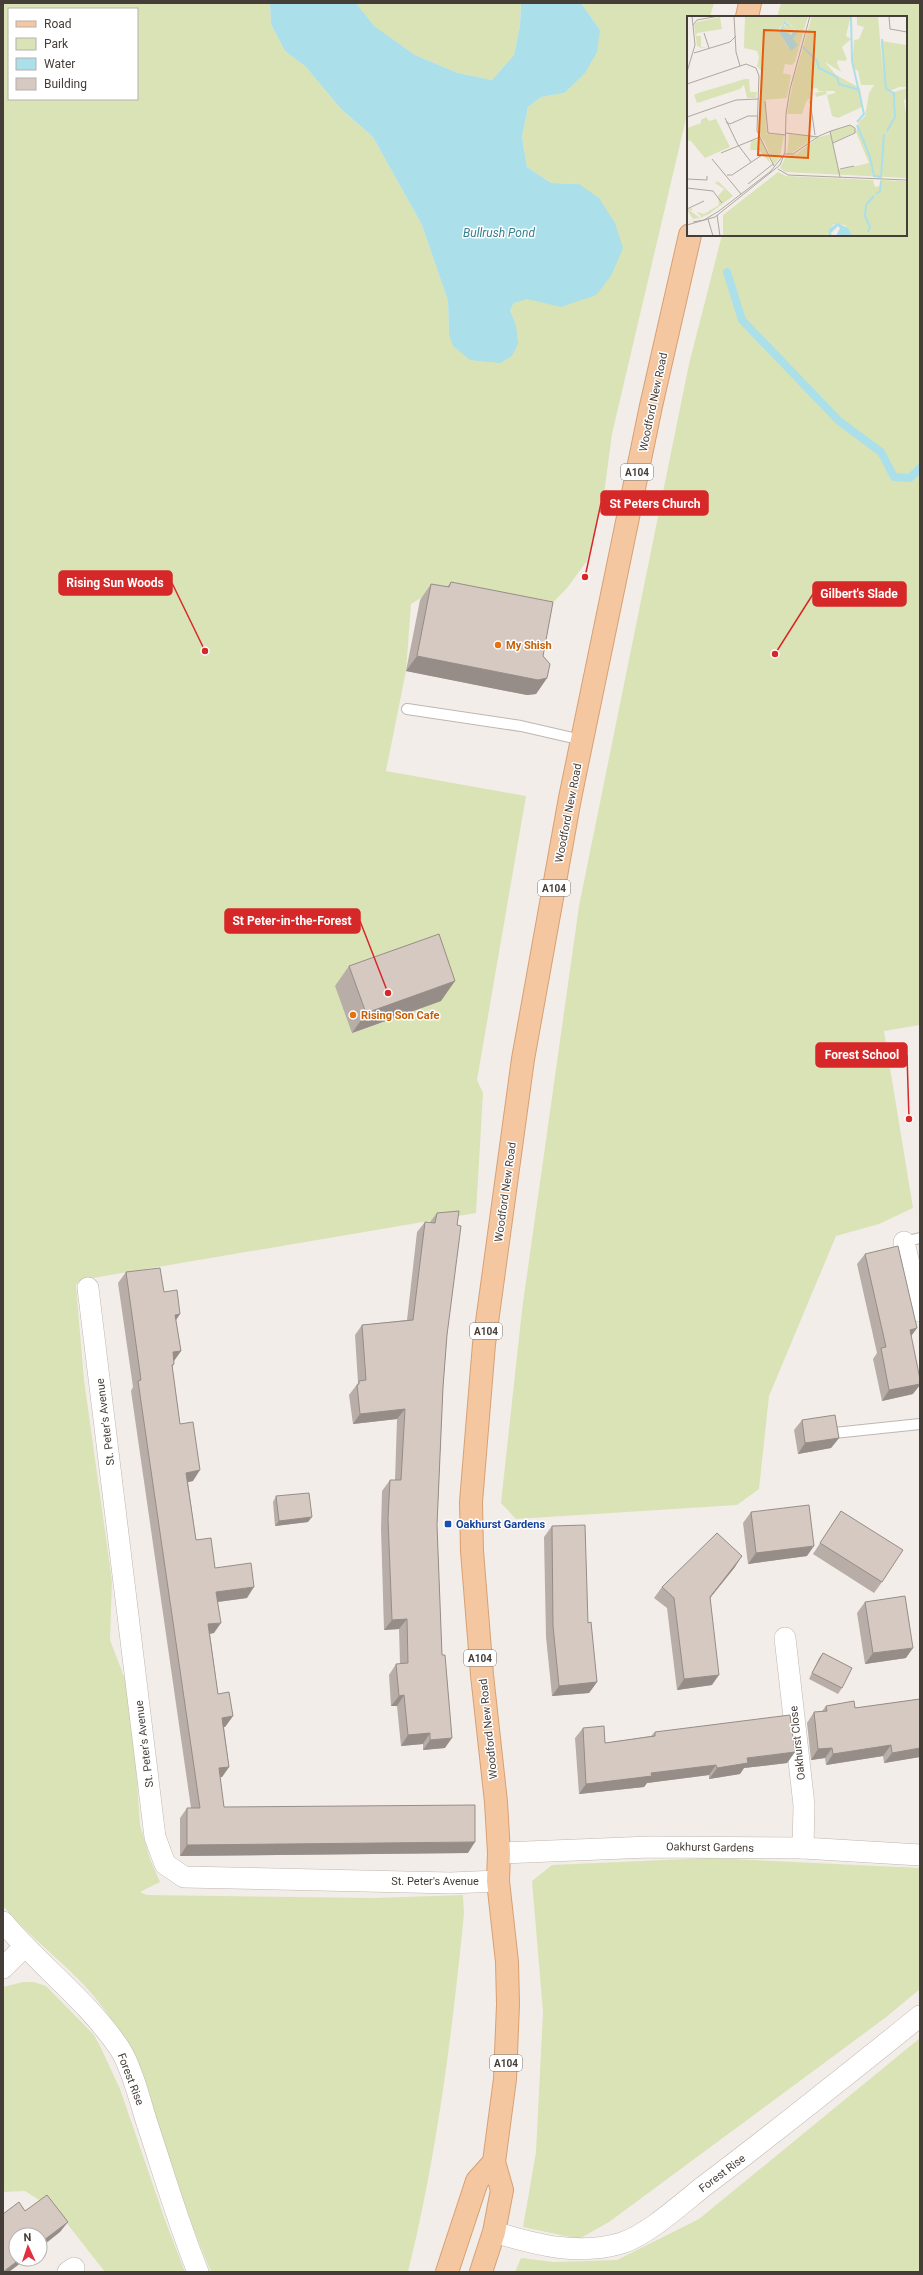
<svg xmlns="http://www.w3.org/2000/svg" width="923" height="2275" viewBox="0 0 923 2275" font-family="Roboto,sans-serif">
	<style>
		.green { fill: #dae3b6; fill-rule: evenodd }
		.water { fill: #abdfe9 }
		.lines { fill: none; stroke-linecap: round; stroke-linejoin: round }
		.stream { stroke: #abdfe9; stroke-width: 8 }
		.service-casing { stroke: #c0b6af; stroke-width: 12 }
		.minor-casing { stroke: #c0b6af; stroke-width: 22 }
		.primary-casing { stroke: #d8a072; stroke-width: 24 }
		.service { stroke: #fff; stroke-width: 10 }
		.minor { stroke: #fff; stroke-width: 21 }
		.primary { stroke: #f4c7a0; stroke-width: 22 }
		.wall { fill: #b8ada7 }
		.shaded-wall { fill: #968d88 }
		.building { fill: #d6c9c2; stroke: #968d88 }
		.food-dot { fill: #e8710a; stroke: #fff; stroke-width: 1.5 }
		.transit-dot { fill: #1a4fb4; stroke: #fff; stroke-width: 1.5 }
		.labels { text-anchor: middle; stroke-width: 3; stroke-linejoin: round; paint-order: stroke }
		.shield { fill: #fff; stroke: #7d7774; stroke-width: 1 }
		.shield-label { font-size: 10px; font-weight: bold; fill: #453d38 }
		.street-label { font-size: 11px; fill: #453d38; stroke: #fff }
		.food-label { font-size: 11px; font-weight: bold; fill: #c56008; stroke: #fff; text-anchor: start }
		.transit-label { font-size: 11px; font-weight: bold; fill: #164399; stroke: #fff; text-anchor: start }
		.water-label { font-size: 12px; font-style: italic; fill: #368090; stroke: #fff }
		.inset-river { fill: none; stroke: #abdfe9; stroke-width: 2 }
		.inset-road { fill: none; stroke: #ada7a2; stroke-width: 1 }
		.view { fill: #e8590c; fill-opacity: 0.15; stroke: #e8590c; stroke-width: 2 }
		.inset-edge { fill: none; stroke: #453d38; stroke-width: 2 }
		.leader { fill: none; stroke: #d62828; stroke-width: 1.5 }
		.callout-dot { fill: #d62828; stroke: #fff; stroke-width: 1.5 }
		.callout { fill: #d62828; stroke: #d62828; stroke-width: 1.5 }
		.callout-label { font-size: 12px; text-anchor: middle; font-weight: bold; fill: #fff }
	</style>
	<rect width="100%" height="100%" fill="#f3ede9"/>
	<!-- green -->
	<g class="green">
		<path d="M3,3H270L271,24L285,51L306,67L341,109L373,137L422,225L448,301L449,334L516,325L510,310L514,303L527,298L539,301L579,184L551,183L527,167L522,137L528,107L541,97L564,93L600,30L581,3H714L710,17H688V110L612,434L604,494L587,561L567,588L543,613L431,592L411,604L406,671L386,771L526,796L477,1080L483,1093L476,1213L81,1280L76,1285L84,1380L112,1581L110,1640L131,1695L140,1825L150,1859L160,1882L140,1892L147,1895L375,1898L463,1895L464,1914C452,2034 437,2155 408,2272H211C184,2210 166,2145 140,2083C130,2058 121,2033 106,2012C78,1971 35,1944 3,1906ZM9,9H137V99H9Z"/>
		<polygon points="356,3 521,3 520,26 514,55 492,80 458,73 415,55 373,26"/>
		<polygon points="781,3 920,3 920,1025 884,1031 913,1208 879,1224 836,1236 769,1396 759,1489 737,1505 516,1519 501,1503 522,1310 579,906 689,364 722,235 906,235 906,17 777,17"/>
		<polygon points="709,1858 920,1868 920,1989 885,2018 609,2222 579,2239 523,2227 536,2152 543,2012 532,1881 552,1865"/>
		<polygon points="23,1982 34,1982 46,1986 94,2035 100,2046 120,2089 165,2220 185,2272 105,2272 58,2212 25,2191 3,2192 3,1987"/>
		<polygon points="920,2038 920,2272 515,2272 521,2258 553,2262 617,2260 699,2219"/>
	</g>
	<!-- water -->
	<polygon class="water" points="270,3 356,3 374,26 415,55 458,73 492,80 514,55 520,26 521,3 581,3 600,30 597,52 585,73 564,93 541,97 528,107 522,137 527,167 551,183 579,184 599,198 615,223 623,248 611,276 596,295 561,307 527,299 514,303 510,310 516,325 518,344 512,356 500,363 470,360 453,346 449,334 448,301 422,225 373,137 341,109 306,67 285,51 271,24"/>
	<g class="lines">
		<!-- stream -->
		<polyline class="stream" points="727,272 742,320 839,421 881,452 894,477 910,478 920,468"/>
		<defs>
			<g id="service">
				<polyline points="407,709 521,726 582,740"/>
				<polyline points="904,1242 920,1238"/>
				<polyline points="834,1433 920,1424"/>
			</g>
			<g id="minor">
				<polyline points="904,1242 920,1311"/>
				<polyline points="88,1288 155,1837 165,1864 184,1877 451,1883 498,1881"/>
				<polyline points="785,1638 804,1805 803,1848"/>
				<polyline points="499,1853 650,1847 803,1848 920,1855"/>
				<path d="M3,1922C40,1966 88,2001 120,2049C131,2066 140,2100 146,2120C163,2171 178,2223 198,2272"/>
				<polyline points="3,1968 24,1947"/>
				<path d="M494,2232C537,2245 578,2256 622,2243C649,2234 681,2204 704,2186C777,2131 848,2074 920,2016"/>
				<polyline points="68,2272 74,2268"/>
			</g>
			<g id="primary">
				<polyline points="747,17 750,3"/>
				<polyline points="447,2272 477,2181 494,2162"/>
				<polyline points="481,2272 494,2232 502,2190 494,2162 505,2079 508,2004 507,1962 498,1881 499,1853 496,1802 482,1675 472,1551 471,1502 484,1344 523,1059 570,798 651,406 690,235"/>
			</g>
		</defs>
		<!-- service casing -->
		<use href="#service" class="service-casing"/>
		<!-- minor casing -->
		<use href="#minor" class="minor-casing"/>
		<!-- primary casing -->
		<use href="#primary" class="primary-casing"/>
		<!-- service -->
		<use href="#service" class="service"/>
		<!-- minor -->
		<use href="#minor" class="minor"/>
		<!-- primary -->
		<use href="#primary" class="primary"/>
	</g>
	<!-- wall -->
	<g class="wall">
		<polygon points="451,582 543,656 547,678 536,694 527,695 406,671 420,600 431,584 447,587"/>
		<polygon points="349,966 441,1001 352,1033 335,986"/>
		<polygon points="437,1213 447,1335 443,1387 437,1525 445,1748 423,1750 423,1744 401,1746 397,1706 391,1706 389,1675 396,1664 400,1664 399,1629 384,1630 381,1529 382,1491 390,1480 395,1480 397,1419 353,1424 349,1395 358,1383 355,1335 362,1325 407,1320 417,1232 425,1222 430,1222"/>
		<polygon points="865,1254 917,1328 911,1336 913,1394 882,1401 873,1359 877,1353 857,1264"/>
		<polygon points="126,1272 164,1292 176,1320 181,1351 174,1361 174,1364 172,1368 180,1424 193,1481 188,1482 196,1540 215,1568 247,1598 218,1602 214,1633 210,1634 218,1694 233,1716 225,1727 224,1727 229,1767 222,1777 220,1777 224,1807 468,1853 180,1856 180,1818 187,1808 191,1808 131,1391 133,1387 118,1283"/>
		<polygon points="802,1420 839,1438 831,1448 798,1454 794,1430"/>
		<polygon points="276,1496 308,1522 275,1526 273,1502"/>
		<polygon points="841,1511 882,1582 874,1593 813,1554"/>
		<polygon points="751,1512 807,1556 748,1564 743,1523"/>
		<polygon points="552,1526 588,1623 597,1682 589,1693 552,1696 546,1637 544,1537"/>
		<polygon points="735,1567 710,1598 712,1685 677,1690 667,1608 654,1598 662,1587"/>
		<polygon points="865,1602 906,1658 865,1664 857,1613"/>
		<polygon points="823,1653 842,1688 838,1694 809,1679 819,1658"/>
		<polygon points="920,1698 920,1757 884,1763 883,1756 826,1765 825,1758 811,1760 807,1723 814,1712 822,1711 826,1706 855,1708 919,1699"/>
		<polygon points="583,1728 605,1743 651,1736 655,1732 795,1752 787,1763 744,1768 740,1774 709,1779 709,1775 647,1783 644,1787 579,1794 575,1738"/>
	</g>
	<!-- shaded-wall -->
	<g class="shaded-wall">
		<polygon points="417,656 547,678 536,694 527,695 406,671"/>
		<polygon points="455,981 441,1001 352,1033 366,1013"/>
		<polygon points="180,1314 173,1325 175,1315"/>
		<polygon points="917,1328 909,1339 910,1330"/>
		<polygon points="181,1351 173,1362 173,1352"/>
		<polygon points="920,1384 920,1385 913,1394 882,1401 889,1390"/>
		<polygon points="405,1409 397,1419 353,1424 360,1414"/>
		<polygon points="839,1438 831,1448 798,1454 805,1443"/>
		<polygon points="200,1470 193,1481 179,1484 186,1473"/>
		<polygon points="312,1517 308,1522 275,1526 279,1521"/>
		<polygon points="814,1546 807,1556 748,1564 756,1553"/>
		<polygon points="742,1556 735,1567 702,1608 710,1597"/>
		<polygon points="254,1587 247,1598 209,1603 216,1592"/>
		<polygon points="407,1619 399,1629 384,1630 392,1620"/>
		<polygon points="221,1623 214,1633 201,1635 208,1624"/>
		<polygon points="913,1648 906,1658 865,1664 873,1653"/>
		<polygon points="719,1675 712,1685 677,1690 684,1679"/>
		<polygon points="597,1682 589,1693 552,1696 559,1686"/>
		<polygon points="404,1695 397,1706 391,1706 399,1696"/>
		<polygon points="233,1716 225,1727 215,1728 222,1718"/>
		<polygon points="430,1733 423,1744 401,1746 408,1735"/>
		<polygon points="452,1738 445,1748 423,1750 430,1740"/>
		<polygon points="891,1745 883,1756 826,1765 833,1754"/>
		<polygon points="832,1748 825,1758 811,1760 818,1749"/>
		<polygon points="920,1748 920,1757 884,1763 892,1753"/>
		<polygon points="795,1752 787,1763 744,1768 740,1774 709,1779 717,1768 747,1758"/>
		<polygon points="716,1765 709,1775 647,1783 644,1787 579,1794 586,1784 651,1773"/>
		<polygon points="229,1767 222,1777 212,1779 219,1768"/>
		<polygon points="475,1842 468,1853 180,1856 187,1845"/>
		<polygon points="68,2222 60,2232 40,2248 40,2243"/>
		<polygon points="20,2259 26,2259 9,2272 3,2272"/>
	</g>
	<!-- building -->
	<g class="building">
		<polygon points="451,582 553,602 543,656 550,664 547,678 538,680 417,656 431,584 449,587"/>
		<polygon points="439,934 455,981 366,1013 349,966"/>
		<polygon points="459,1211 457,1225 461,1226 447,1335 443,1387 437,1525 442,1655 445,1655 452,1738 430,1740 430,1733 408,1735 404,1695 399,1696 396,1664 408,1663 407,1619 392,1620 388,1518 390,1480 401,1480 405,1409 360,1414 357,1385 359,1384 359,1381 366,1380 362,1325 413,1320 425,1222 435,1223 437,1213"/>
		<polygon points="898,1246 917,1328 910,1330 920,1379 920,1384 889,1390 881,1348 886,1347 865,1254"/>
		<polygon points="160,1268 164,1292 177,1290 180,1314 175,1315 181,1351 173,1352 174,1364 172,1365 180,1424 193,1422 200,1470 186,1473 196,1540 211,1538 215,1568 251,1563 254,1587 216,1592 221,1623 208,1624 218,1694 229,1692 233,1716 222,1718 229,1767 219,1768 224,1807 475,1805 475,1842 187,1845 187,1808 200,1808 138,1381 141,1380 126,1272"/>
		<polygon points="835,1415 839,1438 805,1443 802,1420"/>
		<polygon points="309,1493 312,1517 279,1521 276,1496"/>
		<polygon points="809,1505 814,1546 756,1553 751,1512"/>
		<polygon points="841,1511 903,1550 882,1582 820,1543"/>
		<polygon points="585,1525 588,1623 591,1622 597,1682 559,1686 553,1626 552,1526"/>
		<polygon points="717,1533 742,1556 710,1597 719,1675 684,1679 674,1598 662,1587"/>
		<polygon points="905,1596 913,1648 873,1653 865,1602"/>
		<polygon points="823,1653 852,1668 842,1688 812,1673"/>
		<polygon points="920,1699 920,1748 892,1753 891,1745 833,1754 832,1748 818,1749 814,1712 827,1711 826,1706 854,1701 855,1708"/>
		<polygon points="790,1715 795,1752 747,1758 748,1763 717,1768 716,1765 651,1773 652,1776 586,1784 583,1728 604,1726 605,1743 655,1736 655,1732"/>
		<polygon points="47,2195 68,2222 40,2243 40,2235 16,2235 16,2259 20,2259 3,2272 3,2214 19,2202 25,2211"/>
	</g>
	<!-- markers -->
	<g class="food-dot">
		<circle cx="498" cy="645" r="4"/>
		<circle cx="353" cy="1015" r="4"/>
	</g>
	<rect class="transit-dot" x="444" y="1520" width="8" height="8" rx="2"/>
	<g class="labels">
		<!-- shield labels -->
		<g class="shield">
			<rect x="621" y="464" width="32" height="16" rx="3"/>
			<rect x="538" y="880" width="32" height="16" rx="3"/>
			<rect x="470" y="1323" width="32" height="16" rx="3"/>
			<rect x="464" y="1650" width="32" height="16" rx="3"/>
			<rect x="490" y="2055" width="32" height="16" rx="3"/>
		</g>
		<g class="shield-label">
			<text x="637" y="476">A104</text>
			<text x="554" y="892">A104</text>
			<text x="486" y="1335">A104</text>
			<text x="480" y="1662">A104</text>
			<text x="506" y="2067">A104</text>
		</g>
		<!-- street labels -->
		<g class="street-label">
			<text transform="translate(653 402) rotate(-78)" y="4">Woodford New Road</text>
			<text transform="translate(568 813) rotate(-79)" y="4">Woodford New Road</text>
			<text transform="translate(505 1192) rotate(-82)" y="4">Woodford New Road</text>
			<text transform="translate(105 1422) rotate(-97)" y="4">St. Peter's Avenue</text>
			<text transform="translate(488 1729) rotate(-96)" y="4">Woodford New Road</text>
			<text transform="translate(797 1743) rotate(-96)" y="4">Oakhurst Close</text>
			<text transform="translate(144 1744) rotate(-97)" y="4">St. Peter's Avenue</text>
			<text transform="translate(710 1847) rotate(1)" y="4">Oakhurst Gardens</text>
			<text x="435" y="1885">St. Peter's Avenue</text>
			<text transform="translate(131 2079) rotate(69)" y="4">Forest Rise</text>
			<text transform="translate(722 2173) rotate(-37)" y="4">Forest Rise</text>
		</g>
		<!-- food labels -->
		<g class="food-label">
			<text x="506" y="649">My Shish</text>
			<text x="361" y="1019">Rising Son Cafe</text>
		</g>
		<!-- transit labels -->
		<g class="transit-label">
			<text x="456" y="1528">Oakhurst Gardens</text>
		</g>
		<!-- water labels -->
		<g class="water-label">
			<text x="499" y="237">Bullrush Pond</text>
		</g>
	</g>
	<!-- overview -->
	<g transform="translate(687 16)">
		<rect width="220" height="220" fill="#f3ede9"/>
		<path d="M58,0H121L108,46L105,49L98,48L96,57L104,59L100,82L78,84L80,118L97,119L93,141L87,149L78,127L71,116L74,55L70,50L72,41L70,35L57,32ZM99,5L109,15L105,23L107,32L101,31L93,17L92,13ZM125,0H163V3L159,20L164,23L155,31L160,43L158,45L151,44L150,47L154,56L138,46L149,59L173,72L176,90L171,77L175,91L151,102L145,100L140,79L148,77V75H139L140,78L129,81L128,77L138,75H131L130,72L123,73L124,83L120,84L115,98H100L106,65ZM170,0H191L196,58L194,25L220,29V71H212L203,75L198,73L204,77L220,72V82L217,84L220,105V162L98,156L93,152L99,140L109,138L132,121L144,118L143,115L163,109L168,112L169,116L146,127L152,154L182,147L169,116L172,106L178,100L182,77L187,69H174L171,55L165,51L167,24L172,23L177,11L170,9ZM33,1L35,13L10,17L9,20H14V31H20L14,32L10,30L7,9L10,6ZM96 13a5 5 0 1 1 10 0a5 5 0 1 1-10 0ZM58,63H62L63,76H70L69,82H60L57,69L53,73L10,87L7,79L11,77ZM19,101L22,105L29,103L43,131L18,142L3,124L0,126V112L14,107V104ZM102,118L129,120L104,138H100ZM74,123L77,128L84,148L72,134H63L64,125ZM91,156L99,160L186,164L188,171L193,170V164L220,165V220H165L158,209L147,208L142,213V220H36V199ZM31,165L46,180L22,198L13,202L6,203L0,194L2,193L5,192V195L2,194L13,202L14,200L9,196L17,198L32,189L31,180L37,173L28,167Z" fill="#dae3b6" fill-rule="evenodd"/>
		<path d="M98,5L110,17L106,23L111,29L104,35L92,16ZM97,8L104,11L106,15L104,19L96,14ZM150,207L161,212L165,220H149L153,212L151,210L144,217L145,220H142V213Z" fill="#abdfe9" fill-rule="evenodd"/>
		<path class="inset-river" d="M164,0L165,45L177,98L170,106M195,23L199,73L207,77V83L208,101L200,115M116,31L130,45L132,52L150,61L152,68L172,74M170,109L183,141L187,160L194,161L197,118M189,178L193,175L194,165M181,216L183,211L178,200L179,189L187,180"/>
		<path class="inset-road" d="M47,0L49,36L53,50M202,0L203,13L220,16M6,9L10,4L32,0M17,17L22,32M7,37L43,26L49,20M0,56L8,29L5,0M0,68L59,48L69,52L72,60L70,115L87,150M78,85L81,117L99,119M123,85L128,119M0,101L49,84L71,83M38,102L51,129L64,146M39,106L43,108L61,100H70M143,115L153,161M99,117L131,121M34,137L73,121M98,138H106L132,120L144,115L163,109L168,112V117L146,127M25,143L54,178M91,153L101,159L220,164M153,153L167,150M40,159H45L75,139M0,163L20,164V160M61,168L86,148M0,172L26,175L35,187M0,193L17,185M30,199L33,220M21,203L26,220M6,206L17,204L32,195L84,155L95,141M0,209L28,201L93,149L98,136L99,98L103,73L123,0"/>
		<path class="view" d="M77,14L128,16L121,142L71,139Z"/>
		<rect width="220" height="220" class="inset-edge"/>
	</g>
	<!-- callouts -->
	<path class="leader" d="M585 577L601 503M205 651L172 583M775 654L813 594M388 993L360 921M909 1119L907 1055"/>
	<g class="callout-dot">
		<circle cx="585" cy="577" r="4"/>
		<circle cx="205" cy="651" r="4"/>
		<circle cx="775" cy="654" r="4"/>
		<circle cx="388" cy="993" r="4"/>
		<circle cx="909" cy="1119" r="4"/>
	</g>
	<g class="callout">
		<rect x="601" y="491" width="107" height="24" rx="4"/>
		<rect x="59" y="571" width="113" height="24" rx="4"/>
		<rect x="813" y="582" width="93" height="24" rx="4"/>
		<rect x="225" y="909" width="135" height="24" rx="4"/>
		<rect x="816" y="1043" width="91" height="24" rx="4"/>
	</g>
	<g class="callout-label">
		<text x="655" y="508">St Peters Church</text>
		<text x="115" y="587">Rising Sun Woods</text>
		<text x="859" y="598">Gilbert's Slade</text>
		<text x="292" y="925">St Peter-in-the-Forest</text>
		<text x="862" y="1059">Forest School</text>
	</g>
	<!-- border -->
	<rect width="923" height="2275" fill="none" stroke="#453d38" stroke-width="8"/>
	<!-- legend -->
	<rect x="8" y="8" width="130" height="92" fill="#ffffff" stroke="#b5b1af"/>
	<rect x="16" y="21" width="20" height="6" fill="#f4c7a0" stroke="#b5b1af"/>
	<text x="44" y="28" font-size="12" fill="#453d38">Road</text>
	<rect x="16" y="38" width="20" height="12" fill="#dae3b6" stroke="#b5b1af"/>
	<text x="44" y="48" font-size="12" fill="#453d38">Park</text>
	<rect x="16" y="58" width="20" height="12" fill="#abdfe9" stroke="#b5b1af"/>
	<text x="44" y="68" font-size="12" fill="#453d38">Water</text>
	<rect x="16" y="78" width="20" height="12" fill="#d6c9c2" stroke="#b5b1af"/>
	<text x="44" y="88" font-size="12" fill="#453d38">Building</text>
	<!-- north arrow -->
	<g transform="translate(28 2247) rotate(357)"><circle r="19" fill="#ffffff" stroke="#b5b1af"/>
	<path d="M0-3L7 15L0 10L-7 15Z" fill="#e42e40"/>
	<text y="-6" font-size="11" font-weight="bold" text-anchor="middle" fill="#453d38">N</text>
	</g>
</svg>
